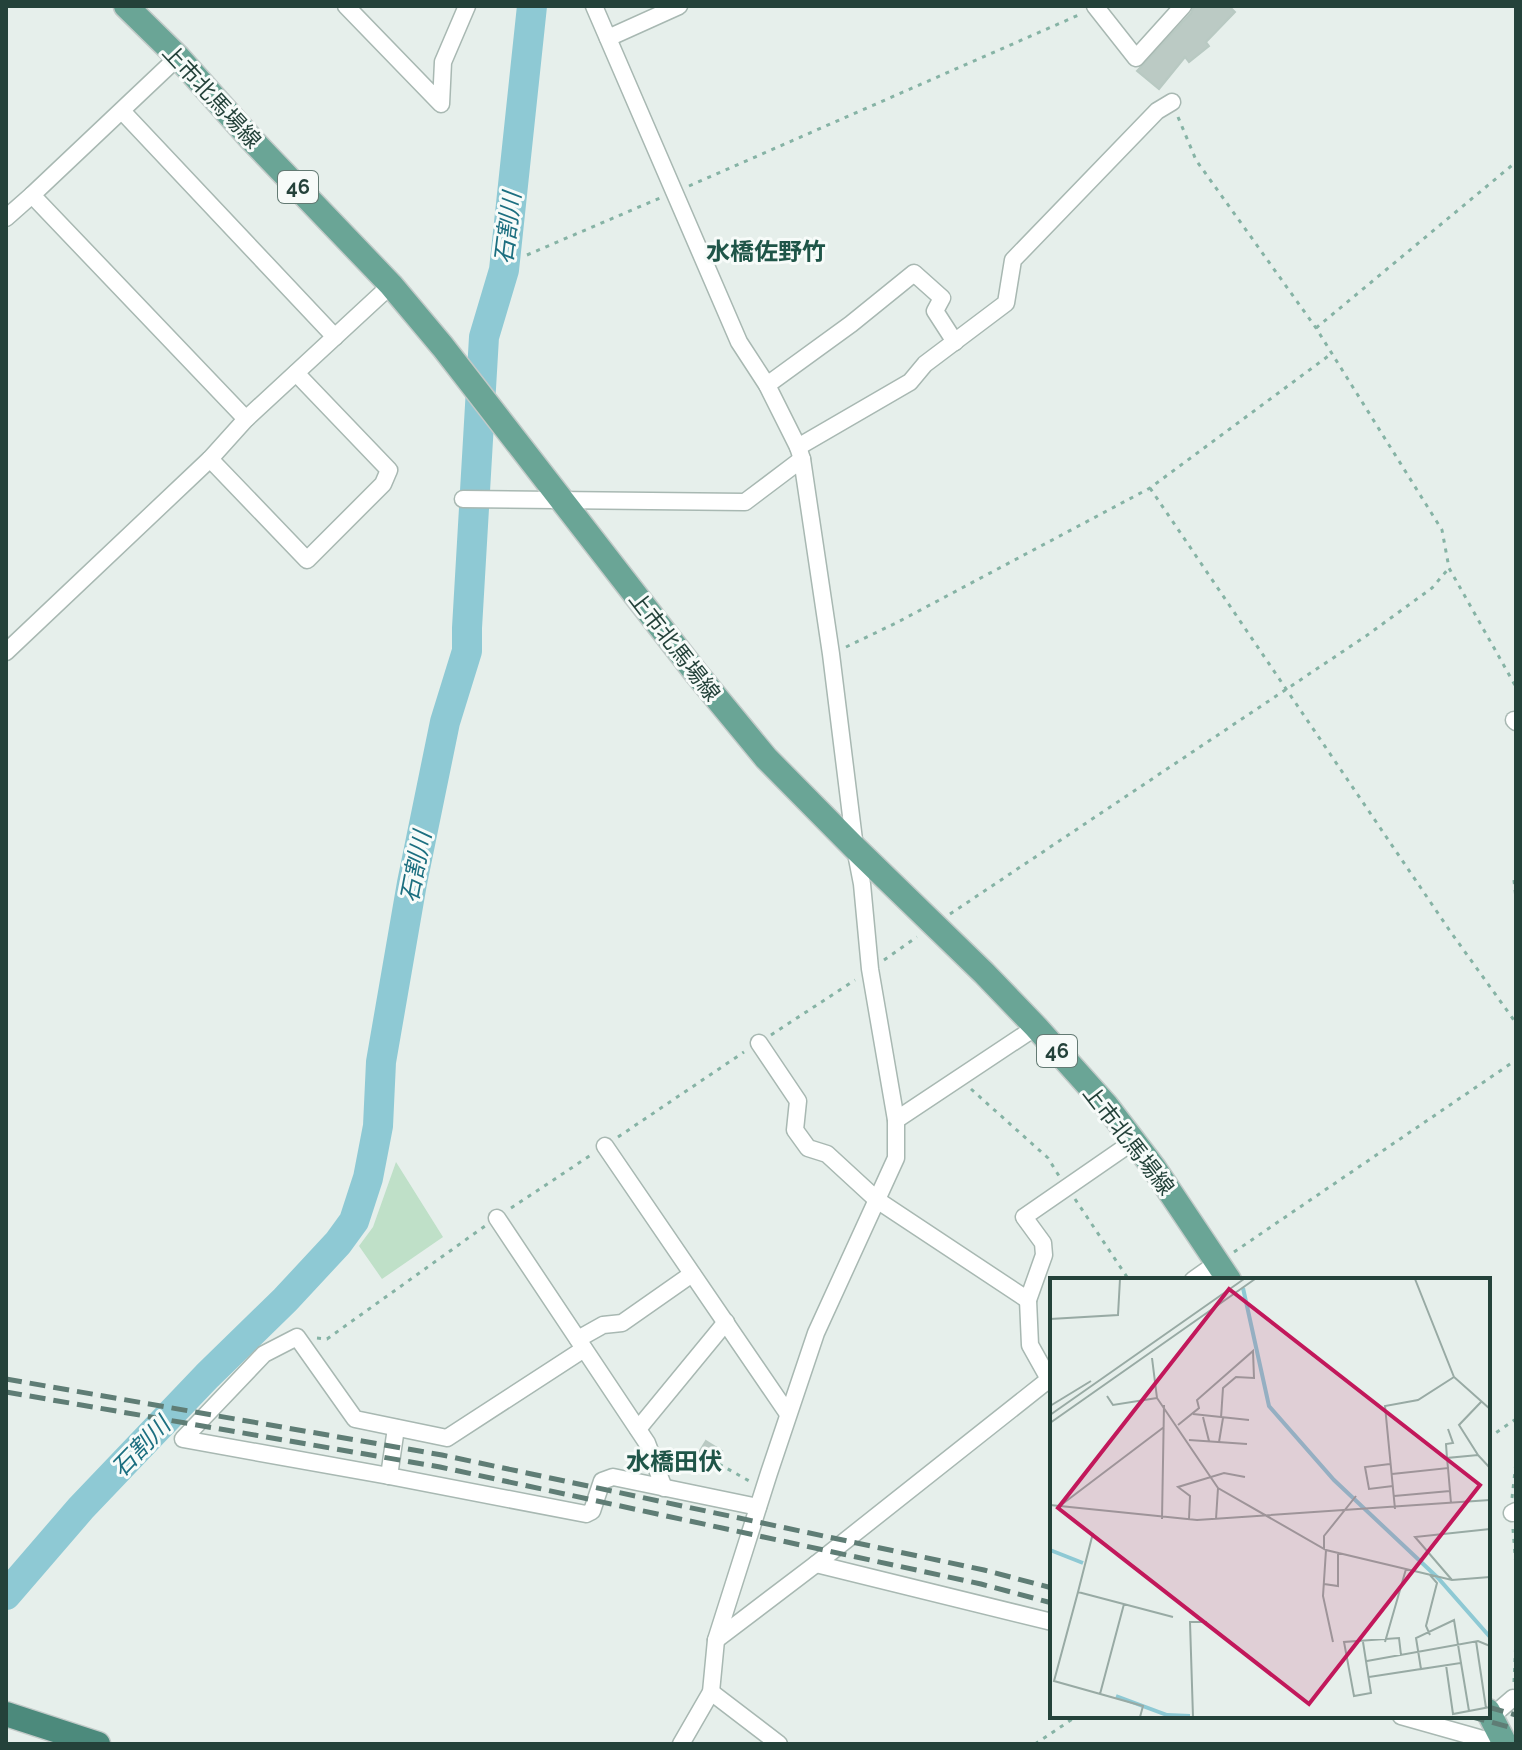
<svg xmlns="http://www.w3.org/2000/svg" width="1522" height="1750" viewBox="0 0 1522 1750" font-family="Raleway,'Noto Sans JP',sans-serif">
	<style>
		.green { fill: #bfe0c8 }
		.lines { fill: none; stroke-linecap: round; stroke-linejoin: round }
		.river { stroke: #8ec9d4; stroke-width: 30 }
		.building { fill: #bbcac4; stroke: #b8c9c2; stroke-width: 2 }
		.minor-casing { stroke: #a8b8b2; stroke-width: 19 }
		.primary-casing { stroke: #c2cac8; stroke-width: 27 }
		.trunk-casing { stroke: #c2cac8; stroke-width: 27 }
		.path { stroke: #86b3a5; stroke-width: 3; stroke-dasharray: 4 6; stroke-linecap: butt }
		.minor { stroke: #fff; stroke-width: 16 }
		.primary { stroke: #6aa596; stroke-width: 24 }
		.trunk { stroke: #4c8a7c; stroke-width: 24 }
		.rail { stroke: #5f7d75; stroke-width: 5; stroke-dasharray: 16 8; stroke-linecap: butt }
		.labels { text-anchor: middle; stroke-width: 6; stroke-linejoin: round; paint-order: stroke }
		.shield { fill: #f7fbf9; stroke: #637a73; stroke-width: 2 }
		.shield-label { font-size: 20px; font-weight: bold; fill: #24423a }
		.street-label { font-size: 22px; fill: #24423a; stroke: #f7fbf9 }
		.water-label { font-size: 24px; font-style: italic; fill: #1c6f80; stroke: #f7fbf9 }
		.neighbourhood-label { font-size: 24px; font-weight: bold; fill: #1f5548; stroke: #f7fbf9 }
		.inset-river { fill: none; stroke: #8ec9d4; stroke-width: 4 }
		.inset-road { fill: none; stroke: #98aaa4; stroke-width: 2 }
		.view { fill: #c2185b; fill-opacity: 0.15; stroke: #c2185b; stroke-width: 4 }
		.inset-edge { fill: none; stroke: #24423a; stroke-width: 4 }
	</style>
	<rect width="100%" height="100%" fill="#e6efeb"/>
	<!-- green -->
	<polygon class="green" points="396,1162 443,1237 382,1279 359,1246 373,1227"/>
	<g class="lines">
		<!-- river -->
		<polyline class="river" points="6,1595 81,1508 207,1376 285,1300 338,1243 354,1221 368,1178 378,1126 381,1062 412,883 445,722 467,651 467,628 484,337 504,270 532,6"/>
	</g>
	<!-- building -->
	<g class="building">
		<polygon points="1194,6 1229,6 1235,12 1206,42 1209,46 1189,62 1185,57 1159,89 1137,71 1191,13"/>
		<polygon points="706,1441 722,1451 709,1472 693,1462"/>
	</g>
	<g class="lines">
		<defs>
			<g id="minor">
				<polyline points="346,6 441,104 443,62 467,6"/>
				<polyline points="594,6 739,342 767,385 798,447 802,459 831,654 855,848 862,884 870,969 896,1120 896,1158 816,1333 769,1473 716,1640 711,1692 681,1744"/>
				<polyline points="1095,6 1136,58 1183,6"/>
				<polyline points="608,38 679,6"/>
				<polyline points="178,57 32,195 246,419"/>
				<polyline points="122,111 335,337"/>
				<polyline points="6,218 32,195"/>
				<polyline points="767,385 851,324 914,273 942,298 935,311 955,342"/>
				<polyline points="798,447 910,382 925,364 1006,303 1013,260 1157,111 1172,102"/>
				<polyline points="210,459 307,560 383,484 389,470 296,373"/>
				<polyline points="463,499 745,502 802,459"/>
				<polyline points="6,652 210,459 246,419 391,285"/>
				<polyline points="1514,720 1516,722"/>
				<polyline points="759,1043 798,1101 795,1130 808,1148 827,1154 877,1200 1028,1300 1044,1255 1043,1243 1024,1217 1134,1141"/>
				<polyline points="896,1120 1036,1027"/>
				<polyline points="605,1146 788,1414"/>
				<polyline points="497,1218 647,1443 664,1488"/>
				<polyline points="1193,1280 1217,1263"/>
				<polyline points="1028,1300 1030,1345 1049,1379"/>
				<polyline points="578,1339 603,1325 622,1323 692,1274"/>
				<polyline points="584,1349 447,1438 355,1419 297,1337 264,1354 183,1439 389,1476 586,1514 592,1511 602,1481 613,1477 758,1507"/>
				<polyline points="638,1429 726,1322"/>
				<polyline points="389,1476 396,1428"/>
				<polyline points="1512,1513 1516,1511"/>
				<polyline points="816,1564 1052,1622"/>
				<polyline points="716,1640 816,1564 1052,1377"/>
				<polyline points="711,1692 779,1744"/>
				<polyline points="1401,1716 1500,1744"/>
				<polyline points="1491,1717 1513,1698 1516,1699"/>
			</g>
			<g id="primary">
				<polyline points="126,6 178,57 251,139 391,285 443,347 696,673 766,758 855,848 984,973 1036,1027 1106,1105 1154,1168 1229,1280"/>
				<polyline points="1488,1711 1505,1744"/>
			</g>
			<polyline id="trunk" points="6,1714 98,1744"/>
		</defs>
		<!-- minor casing -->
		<use href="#minor" class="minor-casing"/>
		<!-- primary casing -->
		<use href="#primary" class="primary-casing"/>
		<!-- trunk casing -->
		<use href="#trunk" class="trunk-casing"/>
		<!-- path -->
		<g class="path">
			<polyline points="1178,117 1196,160 1316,328 1442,530 1449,568 1516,687"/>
			<polyline points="689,186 1081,14"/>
			<polyline points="527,255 660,198"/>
			<polyline points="1316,328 1516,162"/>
			<polyline points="1150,488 1450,931 1516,1023"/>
			<polyline points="846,647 896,623 1150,488 1331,354"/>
			<polyline points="1514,880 1516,899"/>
			<polyline points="950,914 1366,636 1432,588 1449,568"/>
			<polyline points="884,960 917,937"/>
			<polyline points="771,1035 855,980"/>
			<polyline points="971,1089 1048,1158 1059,1176"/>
			<polyline points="618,1137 744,1052"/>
			<polyline points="1075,1199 1129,1280"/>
			<polyline points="511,1208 591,1155"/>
			<polyline points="1234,1252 1516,1060"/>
			<polyline points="317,1338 327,1339 485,1226"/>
			<polyline points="1488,1438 1516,1419"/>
			<polyline points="719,1464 751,1482"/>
			<polyline points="1512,1498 1516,1462"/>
			<polyline points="1513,1529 1516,1567"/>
			<polyline points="1514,1682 1516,1638"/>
			<polyline points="1035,1744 1077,1716"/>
		</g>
		<!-- minor -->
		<use href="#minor" class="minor"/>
		<!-- primary -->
		<use href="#primary" class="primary"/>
		<!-- trunk -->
		<use href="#trunk" class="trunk"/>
		<!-- rail -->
		<g class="rail">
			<polyline points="6,1379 442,1455 984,1570 1052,1588"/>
			<polyline points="6,1392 440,1467 981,1584 1052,1603"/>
			<polyline points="1488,1707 1516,1715"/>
			<polyline points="1469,1716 1516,1729"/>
		</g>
	</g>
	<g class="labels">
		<!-- shield labels -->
		<g class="shield">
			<rect x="278" y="171" width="40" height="32" rx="6"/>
			<rect x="1037" y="1035" width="40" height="32" rx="6"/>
		</g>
		<g class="shield-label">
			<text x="298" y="194">46</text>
			<text x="1057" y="1058">46</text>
		</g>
		<!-- street labels -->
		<g class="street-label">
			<text transform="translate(212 96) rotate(47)" y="8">上市北馬場線</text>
			<text transform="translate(675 646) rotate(52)" y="8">上市北馬場線</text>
			<text transform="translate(1129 1140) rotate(52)" y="8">上市北馬場線</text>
		</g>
		<!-- water labels -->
		<g class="water-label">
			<text transform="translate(508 228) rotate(-83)" y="8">石割川</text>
			<text transform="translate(416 867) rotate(-79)" y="8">石割川</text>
			<text transform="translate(141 1447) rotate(-46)" y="8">石割川</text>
		</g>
		<!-- neighbourhood labels -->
		<g class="neighbourhood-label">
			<text x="766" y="260">水橋佐野竹</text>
			<text x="674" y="1470">水橋田伏</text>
		</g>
	</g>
	<!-- overview -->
	<g transform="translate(1050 1278)">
		<rect width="440" height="440" fill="#e6efeb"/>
		<path class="inset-river" d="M193,10L219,128L284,202L388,300L440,359M0,272L33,285M66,418L117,437L140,438"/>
		<path class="inset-road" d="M365,1L404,99L440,131M0,26L1,1M0,41L68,37L70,1M102,80L107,120L168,210L276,272L402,302L440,299M57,118L63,127L107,120M0,128L41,103M143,136L199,142M0,137L194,1M153,139L159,163M0,145L205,1M128,147L149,130L147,122L203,73L204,100L186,99L173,110L171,140M139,162L197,166M169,164L173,140M428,177L409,147L431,124M397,180L396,166L403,165L398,151M340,186L315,189L319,211L343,208M398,190L397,180L428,177L440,190M342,196L398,190L401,225M344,218L400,213M0,227L147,242L440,222M11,227L114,149M345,231L335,128L368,122L404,99M112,241L114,127M139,241L140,218L128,209L174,195L195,199M166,241L168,210M274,271V258L306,218M276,272L273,318L283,364M380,297L387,305L376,348L380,357M402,302L365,259L440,251M274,306L288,308V274M28,314L43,255M404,342L411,385L371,391L366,360ZM426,363L436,430M313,364L321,415L304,418L294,364L349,360L351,377M335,364L356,291M317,383L428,363L440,368M411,385L419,433M396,387L403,436L440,429M319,399L371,391M50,416L74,326M90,439L93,428L4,403L28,314L123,339M143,439L140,344H157"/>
		<path class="view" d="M179,11L430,207L259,426L8,230Z"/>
		<rect width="440" height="440" class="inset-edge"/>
	</g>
	<!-- border -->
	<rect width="1522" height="1750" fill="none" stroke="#24423a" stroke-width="16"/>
</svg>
